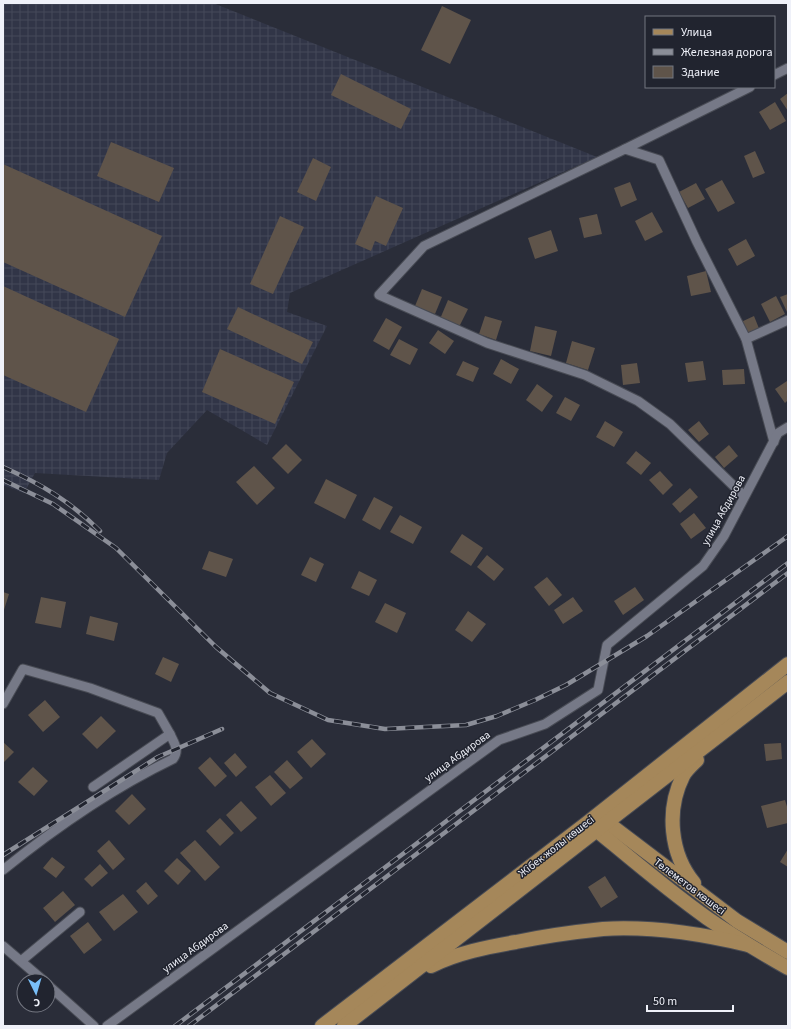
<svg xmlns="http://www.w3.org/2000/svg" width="791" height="1029" viewBox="0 0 791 1029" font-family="'Source Sans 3',sans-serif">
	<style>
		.industrial { fill: url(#industrial-grid) }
		.building { fill: #5f544a }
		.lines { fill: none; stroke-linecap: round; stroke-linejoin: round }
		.street-casing { stroke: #484b54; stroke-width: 11 }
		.primary-casing { stroke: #484b54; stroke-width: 16 }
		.street { stroke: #767987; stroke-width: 9 }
		.primary { stroke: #a5875a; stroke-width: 14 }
		.rail-casing { stroke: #8b8e98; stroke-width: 4.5 }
		.rail { stroke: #21242f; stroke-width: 3; stroke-dasharray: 9; stroke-linecap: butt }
		.labels { text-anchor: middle; stroke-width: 3; stroke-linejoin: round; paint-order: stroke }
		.street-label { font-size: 11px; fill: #eff1f9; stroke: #21242f }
	</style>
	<defs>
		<pattern id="industrial-grid" width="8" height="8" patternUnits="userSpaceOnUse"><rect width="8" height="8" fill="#313547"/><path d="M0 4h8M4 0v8" fill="none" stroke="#454959"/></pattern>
	</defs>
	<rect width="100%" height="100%" fill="#2a2d39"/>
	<!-- industrial -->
	<polygon class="industrial" points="3,3 213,3 597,157 290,293 287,312 327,326 267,445 207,410 167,453 159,480 35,473 24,493 3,485"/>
	<!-- building -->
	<g class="building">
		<polygon points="442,6 471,20 450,64 421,50"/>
		<polygon points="341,74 411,109 401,129 331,95"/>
		<polygon points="788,93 788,111 780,99"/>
		<polygon points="775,102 786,121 770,130 759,112"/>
		<polygon points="111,142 174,168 159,202 97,176"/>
		<polygon points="755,151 765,173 753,178 744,156"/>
		<polygon points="313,158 331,167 316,201 297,192"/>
		<polygon points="3,164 162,236 125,317 3,262"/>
		<polygon points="722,180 735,203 718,212 705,189"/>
		<polygon points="630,182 637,200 621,207 614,188"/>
		<polygon points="696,183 705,199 688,208 679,192"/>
		<polygon points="376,196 403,208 386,246 375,241 371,251 355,244"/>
		<polygon points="652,212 663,232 645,241 635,221"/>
		<polygon points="597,214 602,234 584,238 579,218"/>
		<polygon points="280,216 304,227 273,294 250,284"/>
		<polygon points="551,230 558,251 535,259 528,238"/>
		<polygon points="746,239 755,256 737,266 728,249"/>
		<polygon points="706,271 711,292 691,296 687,276"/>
		<polygon points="3,286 119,339 86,412 3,375"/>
		<polygon points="422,289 442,297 435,314 415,306"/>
		<polygon points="788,294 788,314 780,297"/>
		<polygon points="776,296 785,314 770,322 761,304"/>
		<polygon points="448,300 468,309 459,327 440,319"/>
		<polygon points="238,307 313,342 302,364 227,329"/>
		<polygon points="485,316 502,321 496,340 479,334"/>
		<polygon points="754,316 760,331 747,337 741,322"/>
		<polygon points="386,318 402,327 389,350 373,341"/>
		<polygon points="535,326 557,331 551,356 530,351"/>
		<polygon points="438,330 454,341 445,354 429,343"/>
		<polygon points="399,339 418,349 410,365 390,355"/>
		<polygon points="572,341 595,348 588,370 566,363"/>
		<polygon points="220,349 294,382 275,424 202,392"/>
		<polygon points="501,359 519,369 511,384 493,374"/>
		<polygon points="463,361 479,368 473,382 456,375"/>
		<polygon points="703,361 706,380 688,382 685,363"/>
		<polygon points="637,363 640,383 623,385 621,365"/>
		<polygon points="744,369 745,384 723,385 722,370"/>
		<polygon points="787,381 788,400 785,403 775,389"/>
		<polygon points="537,384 553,396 542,412 526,400"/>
		<polygon points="565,397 580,405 571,421 556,413"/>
		<polygon points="605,421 623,432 614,447 596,437"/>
		<polygon points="699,421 709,434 699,442 688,430"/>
		<polygon points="286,444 302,460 288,474 272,458"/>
		<polygon points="729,445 738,456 724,468 715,457"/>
		<polygon points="636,451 651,463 641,475 626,463"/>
		<polygon points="254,466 275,488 257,505 236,482"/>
		<polygon points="660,471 673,485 663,495 649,480"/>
		<polygon points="326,479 357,495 345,519 314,503"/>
		<polygon points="690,488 698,497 680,513 672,504"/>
		<polygon points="374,497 393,507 380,530 362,520"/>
		<polygon points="694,513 706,528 691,539 680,524"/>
		<polygon points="400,515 422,527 413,544 390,532"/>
		<polygon points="462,534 483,548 471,566 450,552"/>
		<polygon points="209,551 233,559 226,577 202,569"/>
		<polygon points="487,555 504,569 494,581 477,567"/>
		<polygon points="310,557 324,564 316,582 301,575"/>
		<polygon points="359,571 377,580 369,596 351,588"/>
		<polygon points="547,577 562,595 549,606 534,587"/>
		<polygon points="635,587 644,600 623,615 614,601"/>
		<polygon points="3,592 9,594 3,613"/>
		<polygon points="41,597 66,602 61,628 35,623"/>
		<polygon points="573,597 583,611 563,624 554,610"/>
		<polygon points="385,603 406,613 397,633 375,622"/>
		<polygon points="468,611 486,624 472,642 455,630"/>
		<polygon points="90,616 118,623 114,641 86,634"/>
		<polygon points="163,657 179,664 171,682 155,674"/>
		<polygon points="45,700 60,717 43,732 28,715"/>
		<polygon points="101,716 116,731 97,749 82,734"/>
		<polygon points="312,739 326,754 311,768 297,752"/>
		<polygon points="3,742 14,752 3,763"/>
		<polygon points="781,743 782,759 766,761 764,744"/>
		<polygon points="235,753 247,767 236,777 224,763"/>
		<polygon points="210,757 227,776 215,787 198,768"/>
		<polygon points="287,760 303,778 290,789 274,772"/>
		<polygon points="33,767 48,781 34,796 18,782"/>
		<polygon points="270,775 286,793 271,806 255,787"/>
		<polygon points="132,794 146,809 129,825 115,811"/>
		<polygon points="785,800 788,810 788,823 767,828 761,806"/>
		<polygon points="241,801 257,818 241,832 226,815"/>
		<polygon points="220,818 234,833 220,846 206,831"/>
		<polygon points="109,840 125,859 113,870 97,851"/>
		<polygon points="195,840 220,867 205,881 180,853"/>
		<polygon points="788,849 788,867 780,862"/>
		<polygon points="52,857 65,867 56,878 43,868"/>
		<polygon points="177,858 191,871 178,885 164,871"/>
		<polygon points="100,864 108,873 92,887 84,879"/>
		<polygon points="605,876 618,897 601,908 588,887"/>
		<polygon points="146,882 158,896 148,905 136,891"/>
		<polygon points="63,891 75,905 55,922 43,908"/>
		<polygon points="123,894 138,912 114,931 99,912"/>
		<polygon points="88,922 102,940 84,954 70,936"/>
	</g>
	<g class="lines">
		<defs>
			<g id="street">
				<polyline points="774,75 788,68"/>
				<polyline points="625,149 750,87"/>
				<polyline points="746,339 788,320"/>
				<polyline points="744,496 670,424 638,401 585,375 487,343 379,295 424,246 625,149 659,160 697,242 746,339 774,442"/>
				<polyline points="3,704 23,669 90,688 158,713 170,734 93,787"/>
				<path d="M3,870C55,828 113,788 173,759C180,750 174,743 170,734"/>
				<polyline points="3,946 44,981"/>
				<polyline points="21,961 80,912"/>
				<polyline points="48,985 94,1026"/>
				<polyline points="107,1026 499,740 545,724 598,690 607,645 703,566 724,536 778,433 788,427"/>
			</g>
			<g id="primary">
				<polyline points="600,817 737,921 788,952"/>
				<path d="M589,824C628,856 666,889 707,918C733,936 760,952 788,968"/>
				<path d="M694,883C670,854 666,810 683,776C686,770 692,765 697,760"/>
				<path d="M431,966C457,953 487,947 516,942C545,936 574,932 603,929C651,926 702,934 748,945"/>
				<polyline points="322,1026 587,823 788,664"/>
				<polyline points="344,1026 788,682"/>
			</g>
		</defs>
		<!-- street casing -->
		<use href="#street" class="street-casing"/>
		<!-- primary casing -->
		<use href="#primary" class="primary-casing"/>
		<!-- street -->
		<use href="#street" class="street"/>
		<!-- primary -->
		<use href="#primary" class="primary"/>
		<defs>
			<g id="rail">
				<path d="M3,467C41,484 70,501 100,531"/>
				<polyline points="3,480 53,504 116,548 216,647 270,693 328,720 385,729 466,725 497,716 535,700 566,685 647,636 788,536"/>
				<polyline points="3,855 158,757 222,729"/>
				<polyline points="175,1026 788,563"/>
				<polyline points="189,1026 788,573"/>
			</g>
		</defs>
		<!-- rail casing -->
		<use href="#rail" class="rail-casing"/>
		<!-- rail -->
		<use href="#rail" class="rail"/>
	</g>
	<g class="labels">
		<!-- street labels -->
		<g class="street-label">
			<text transform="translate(723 510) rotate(-61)" y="4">улица Абдирова</text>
			<text transform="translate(457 756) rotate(-36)" y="4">улица Абдирова</text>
			<text transform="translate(556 846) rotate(-38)" y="4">Жібек жолы көшесі</text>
			<text transform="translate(690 886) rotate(37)" y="4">Төлеметов көшесі</text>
			<text transform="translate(195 947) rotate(-36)" y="4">улица Абдирова</text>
		</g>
	</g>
	<!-- border -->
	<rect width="791" height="1029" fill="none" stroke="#eff1f9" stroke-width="8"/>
	<!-- legend -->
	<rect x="645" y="16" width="130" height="72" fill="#21242f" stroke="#737680"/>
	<rect x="653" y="29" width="20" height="6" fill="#a5875a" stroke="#737680"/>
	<text x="681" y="36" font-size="12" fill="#eff1f9">Улица</text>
	<rect x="653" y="49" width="20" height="6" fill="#8b8e98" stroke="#737680"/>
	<text x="681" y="56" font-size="12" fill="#eff1f9">Железная дорога</text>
	<rect x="653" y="66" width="20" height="12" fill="#5f544a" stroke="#737680"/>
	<text x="681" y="76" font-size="12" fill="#eff1f9">Здание</text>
	<!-- north arrow -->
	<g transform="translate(36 993) rotate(175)"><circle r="19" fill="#21242f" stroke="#737680"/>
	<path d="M0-3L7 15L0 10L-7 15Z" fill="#79bff8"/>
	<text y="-6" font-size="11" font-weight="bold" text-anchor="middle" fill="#eff1f9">С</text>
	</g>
	<!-- scale -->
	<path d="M647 1005v6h86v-6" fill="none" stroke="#eff1f9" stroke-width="2"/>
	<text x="653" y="1005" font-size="12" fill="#eff1f9" stroke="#21242f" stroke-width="3" paint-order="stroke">50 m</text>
</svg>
